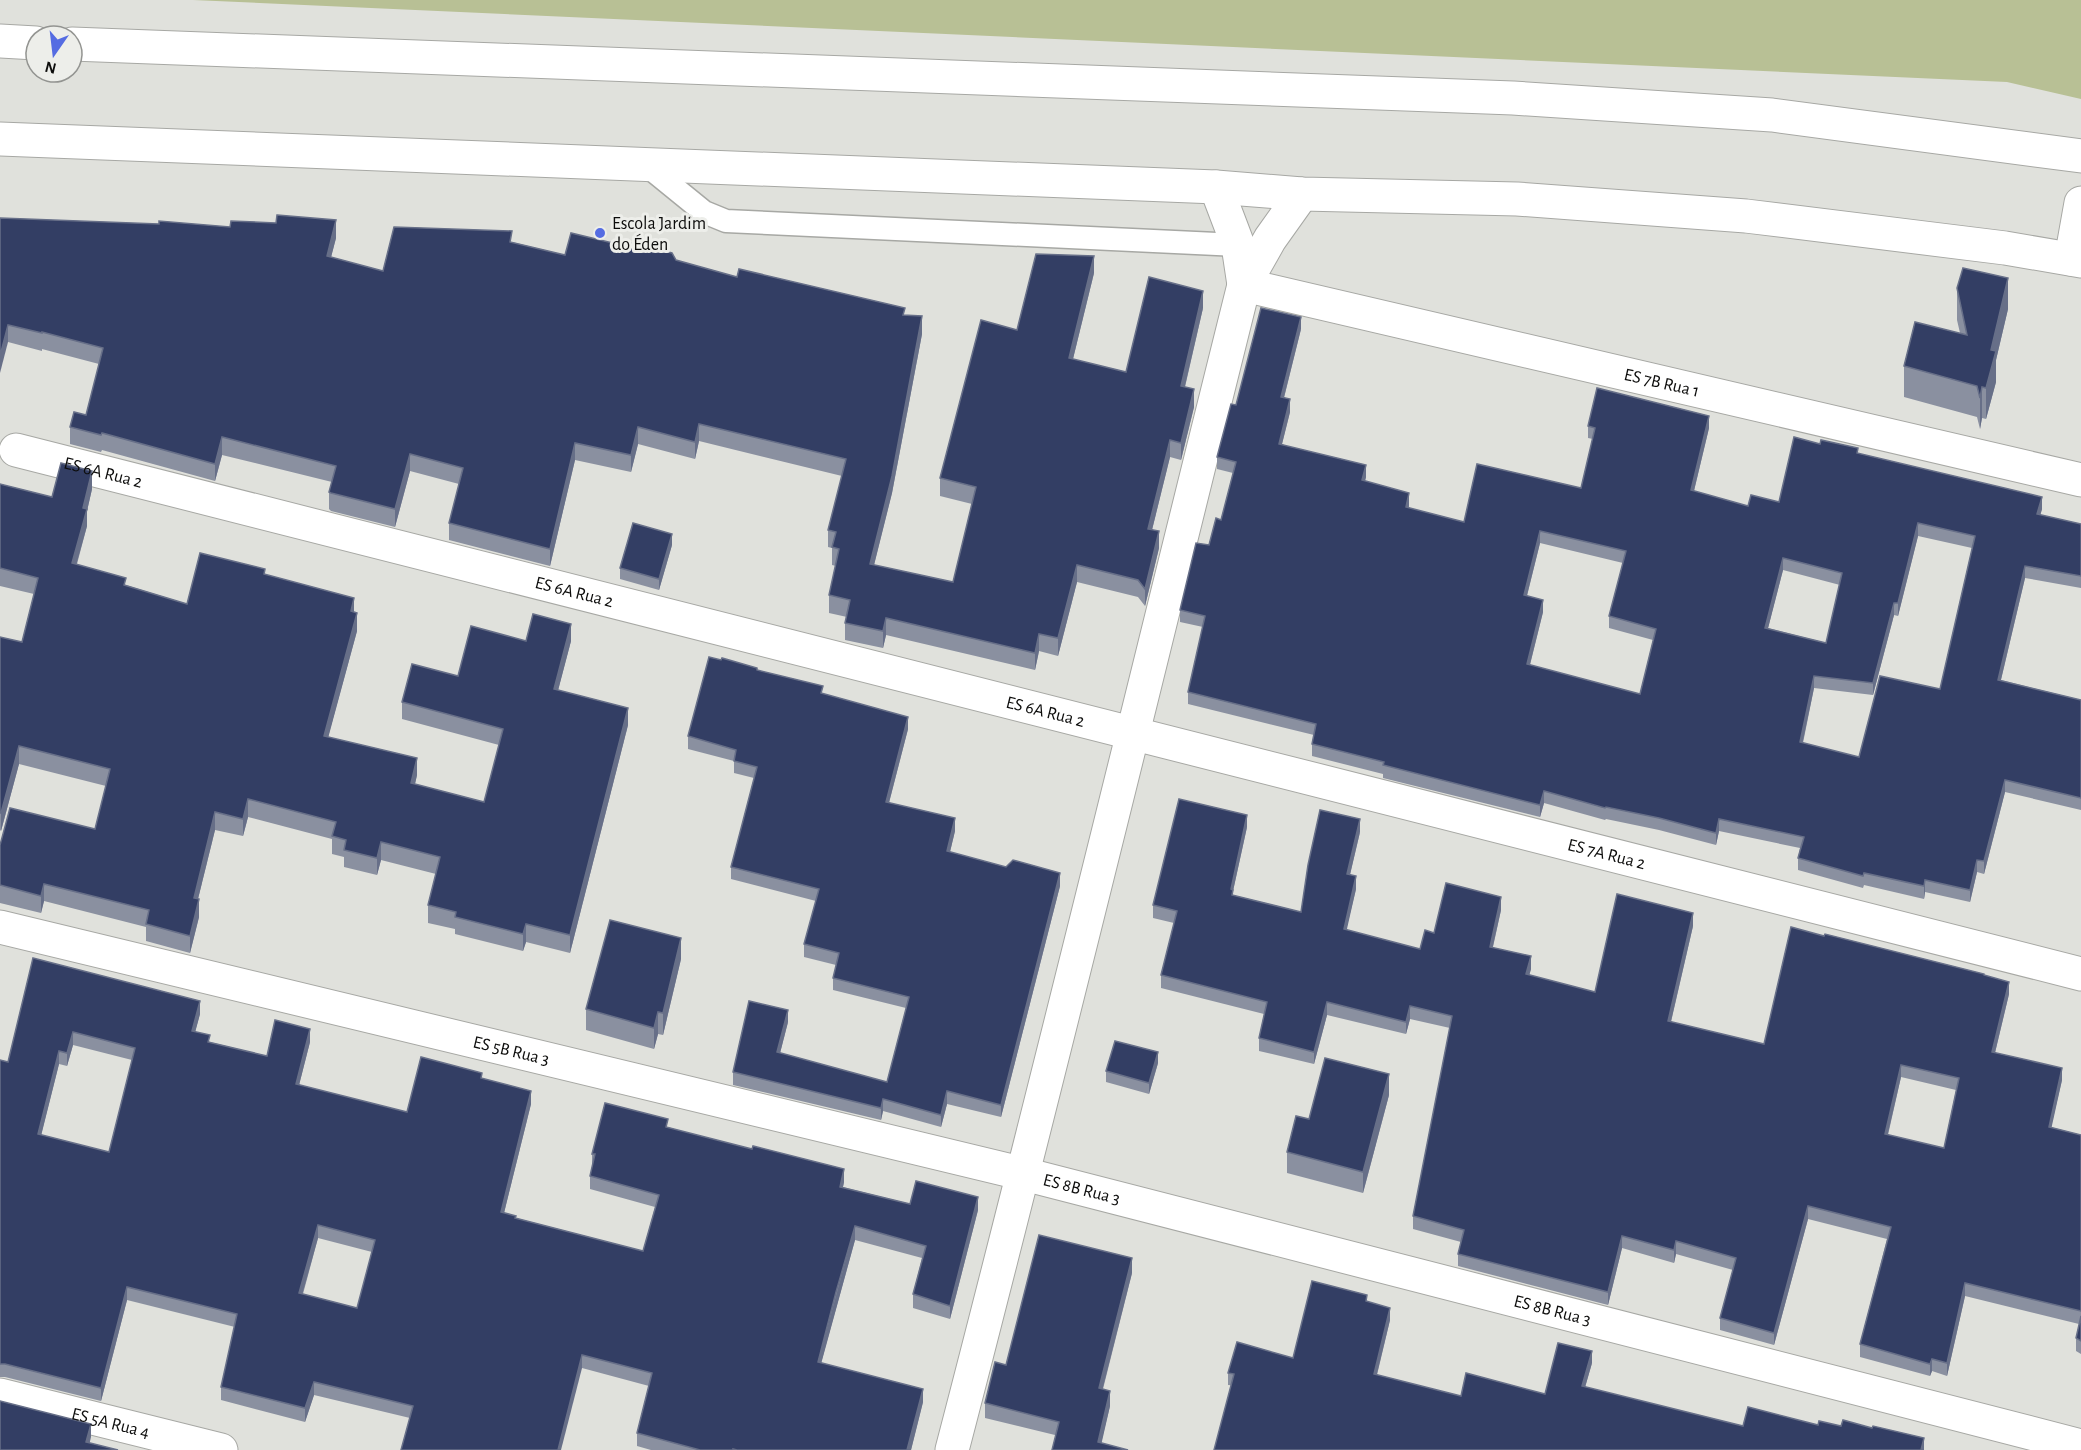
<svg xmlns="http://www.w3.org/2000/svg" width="2081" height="1450" viewBox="0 0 2081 1450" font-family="'Alegreya Sans',sans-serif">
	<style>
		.green { fill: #b8c095 }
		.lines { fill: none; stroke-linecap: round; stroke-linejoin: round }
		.lane-casing { stroke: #a7a8a4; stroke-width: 25 }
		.street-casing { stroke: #a7a8a4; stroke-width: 35 }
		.secondary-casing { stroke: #a7a8a4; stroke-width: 35 }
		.lane { stroke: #fff; stroke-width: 22 }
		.street { stroke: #fff; stroke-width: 33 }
		.secondary { stroke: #fff; stroke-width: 33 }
		.wall { fill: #8a90a0; fill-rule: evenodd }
		.shaded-wall { fill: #676f88 }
		.building { fill: #333e64; stroke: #676f88; stroke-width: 1.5; fill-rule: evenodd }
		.poi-dot { fill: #556ce2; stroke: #edeeea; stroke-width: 2 }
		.labels { text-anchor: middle; stroke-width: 6; stroke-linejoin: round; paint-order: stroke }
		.poi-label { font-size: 18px; fill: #0d0d0c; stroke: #edeeea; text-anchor: start }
		.street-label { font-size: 18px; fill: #0d0d0c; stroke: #edeeea }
	</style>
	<rect width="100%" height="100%" fill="#e0e1dc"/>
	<!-- green -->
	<polygon class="green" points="193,0 2081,0 2081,99 2007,82"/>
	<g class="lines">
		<defs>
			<polyline id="lane" points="645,164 704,212 726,221 1238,245"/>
			<g id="street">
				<path id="s1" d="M1244,285L2081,480"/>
				<path id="s2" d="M16,450L2081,974"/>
				<path id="s3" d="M0,927L1024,1174L2081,1446"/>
				<path id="s4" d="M0,1395L221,1450"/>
			</g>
			<g id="secondary">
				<polyline points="0,41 36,43"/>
				<polyline points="72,44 1513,98 1772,115 2081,156"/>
				<polyline points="0,139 1216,187 1302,194 1517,199 1746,216 2005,248 2081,261"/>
				<polyline points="1216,187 1238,245 1244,285"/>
				<polyline points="2071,259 2081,203"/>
				<path d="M952,1450C1053,1063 1147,673 1244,285L1270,239L1302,194"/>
			</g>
		</defs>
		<!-- lane casing -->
		<use href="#lane" class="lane-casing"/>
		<!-- street casing -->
		<use href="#street" class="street-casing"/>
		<!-- secondary casing -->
		<use href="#secondary" class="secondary-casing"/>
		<!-- lane -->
		<use href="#lane" class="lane"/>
		<!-- street -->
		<use href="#street" class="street"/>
		<!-- secondary -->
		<use href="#secondary" class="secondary"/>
	</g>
	<!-- wall -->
	<g class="wall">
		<polygon points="0,218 336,238 331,257 383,271 512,242 565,255 676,260 737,277 905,315 922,334 892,493 874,565 953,582 972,504 940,496 940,478 1017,330 1094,273 1073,359 1126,372 1203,308 1185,387 1194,407 1181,460 1170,457 1152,530 1159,548 1145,606 1138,597 1077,582 1058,656 1039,651 1035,670 886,635 883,648 845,640 845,623 847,617 829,613 829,595 836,566 832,565 832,548 828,547 828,530 842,476 699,441 695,459 638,444 631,472 575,460 550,566 449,540 449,523 459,484 410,471 395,527 331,511 329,509 329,492 332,482 222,455 215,481 102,450 101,452 70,444 70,427 86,415 99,364 42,349 42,351 8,342"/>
		<polygon points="1957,288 2008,309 1996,360 1996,382 1986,419 1982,418 1980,429 1977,417 1904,397 1904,366 1960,333 1957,320"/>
		<path d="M1301,329L1284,398L1290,412L1282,444L1366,477L1365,481L1409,505V508L1464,522L1581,488L1593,439L1588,438V426L1709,428L1694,491L1748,506L1779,502L1858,453L2042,509L2040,515L2081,524V588L2025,578L2001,680L2081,700V810L2005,792L1984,874L1977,872L1970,902L1925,892L1924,899L1864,885L1863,888L1798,870V858L1800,848L1719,831L1716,845L1659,830L1606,819L1605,820L1544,803L1540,817L1383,778V774L1312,756V744L1314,735L1188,704V692L1203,627L1180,622V610L1221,520L1233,473L1217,469V457L1236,405ZM1918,536L1972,548L1940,689L1859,757L1803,743L1814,688L1873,695L1894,615L1898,616ZM1540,543L1623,563L1609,616V628L1653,640L1640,694L1530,665L1543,612L1527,596ZM1783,570L1840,585L1826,643L1768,628Z"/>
		<polygon points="0,484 52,497 92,489 87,511 87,526 77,564 126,585 187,604 265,574 354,612 357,631 328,737 417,775 415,784 484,802 499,745 402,719 402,702 458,676 526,641 571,641 558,690 628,725 570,953 526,942 523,951 455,934 455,929 428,923 428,905 436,874 381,860 377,875 344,867 344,857 332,854 332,839 248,817 243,836 215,830 198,899 199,917 190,953 146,941 146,927 44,901 41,913 0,903 0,845 95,829 106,786 19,764 1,831 0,830 0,637 22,642 34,594 0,586"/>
		<polygon points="672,545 659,590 620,579 620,568"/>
		<polygon points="757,670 823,694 908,729 889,803 955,831 950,852 1060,886 1001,1117 947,1104 941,1127 883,1111 881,1120 733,1085 733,1072 788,1022 780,1053 887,1082 906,1008 833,990 833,978 836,965 804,957 804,944 816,901 731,879 731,867 754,778 734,773 734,761 688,749 688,736"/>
		<path d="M1247,827L1233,891V895L1301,912L1360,832L1350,875L1356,889L1346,930L1420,949L1434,933L1501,910L1493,947L1531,969L1529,975L1595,992L1693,926L1671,1022L1764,1044L1984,975L2009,994L1995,1053L2062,1080L2051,1127L2081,1135V1354L2076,1351V1338L2079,1324L1965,1296L1947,1376L1932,1371L1930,1376L1860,1357V1344L1887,1239L1808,1219L1774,1345L1720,1330V1318L1733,1270L1676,1254L1674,1263L1622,1248L1608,1305L1458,1266V1254L1461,1242L1413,1229V1216L1450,1028L1410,1019L1406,1034L1327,1015L1314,1064L1259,1051V1038L1264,1014L1161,988V975L1174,923L1153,918V905ZM1901,1077L1956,1090L1944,1148L1888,1135Z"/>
		<path d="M33,958L200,1014L195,1032L210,1042L267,1056L310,1042L299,1085L407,1112L482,1078L531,1104L504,1213L516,1218L643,1251L655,1207L590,1189V1176L592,1167V1154L668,1127L844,1182L843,1187L910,1204L978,1210L950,1319L913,1308V1294L922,1258L855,1240L821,1363L923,1402L911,1450H651L637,1446V1433L649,1386L582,1368L410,1418L314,1395L305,1422L221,1400V1387L235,1327L127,1300L101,1401L5,1377H0V1060L8,1062ZM73,1045L132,1060L109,1152L41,1135L59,1064L67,1066ZM318,1238L372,1252L357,1308L303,1294Z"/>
		<polygon points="681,959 663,1035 658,1034 654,1049 586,1030 586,1009"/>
		<polygon points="1158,1063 1149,1094 1106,1082 1106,1071"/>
		<polygon points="1389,1095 1363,1193 1287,1173 1287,1152 1309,1119"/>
		<polygon points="1132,1273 1103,1389 1110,1406 1101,1443 1055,1435 985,1418 985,1403 1006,1365"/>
		<polygon points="1367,1302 1390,1320 1377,1375 1461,1396 1545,1394 1592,1363 1585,1387 1743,1426 1818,1425 1924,1450 1228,1385 1228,1373 1293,1358"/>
	</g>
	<!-- shaded-wall -->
	<g class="shaded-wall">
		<polygon points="336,220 336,238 327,273 327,256"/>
		<polygon points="1094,256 1094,273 1069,375 1069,358"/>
		<polygon points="2008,278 2008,309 1996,360 1996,382 1986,419 1986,388 1991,350"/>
		<polygon points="1203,291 1203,308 1181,403 1181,386"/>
		<polygon points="922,316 922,334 892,493 870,581 870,564"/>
		<polygon points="1301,317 1301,329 1281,409 1281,397"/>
		<polygon points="8,325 8,342 0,373 0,356"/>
		<polygon points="1982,387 1982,418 1980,429 1980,398"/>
		<polygon points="1194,389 1194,407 1181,460 1181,443"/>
		<polygon points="1290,399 1290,412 1279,456 1279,444"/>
		<polygon points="1709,416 1709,428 1691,503 1691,490"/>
		<polygon points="699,424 699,441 695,459 695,442"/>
		<polygon points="638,427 638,444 631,472 631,455"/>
		<polygon points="222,437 222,455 215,481 215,464"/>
		<polygon points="1170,440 1170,457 1148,546 1148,529"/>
		<polygon points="575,443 575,460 550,566 550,549"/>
		<polygon points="410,454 410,471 395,527 395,509"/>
		<polygon points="1366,465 1366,477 1362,492 1362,480"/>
		<polygon points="92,471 92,489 87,511 87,526 72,580 72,563 83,508"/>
		<polygon points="1409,493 1409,505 1406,520 1406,507"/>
		<polygon points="2042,497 2042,509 2037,527 2037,514"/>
		<polygon points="1918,523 1918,536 1898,616 1898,603"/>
		<polygon points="1159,531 1159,548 1145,606 1145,589"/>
		<polygon points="1540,531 1540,543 1524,607 1524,595"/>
		<polygon points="672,534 672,545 659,590 659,579"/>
		<polygon points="1783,558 1783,570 1765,640 1765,628"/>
		<polygon points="1077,565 1077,582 1058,656 1058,638"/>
		<polygon points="2025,566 2025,578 1998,692 1998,680"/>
		<polygon points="354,598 354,616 351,611"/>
		<polygon points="1543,600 1543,612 1527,676 1527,664"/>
		<polygon points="1894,603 1894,615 1873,695 1873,683"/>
		<polygon points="357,613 357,631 324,753 324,736"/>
		<polygon points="886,618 886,635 883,648 883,631"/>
		<polygon points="571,624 571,641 554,706 554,689"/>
		<polygon points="1039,634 1039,651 1035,670 1035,653"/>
		<polygon points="1814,676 1814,688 1800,755 1800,742"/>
		<polygon points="628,708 628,725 570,953 570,935"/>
		<polygon points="908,717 908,729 886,814 886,802"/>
		<polygon points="19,746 19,764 1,831 1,813"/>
		<polygon points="417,758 417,775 411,801 411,783"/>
		<polygon points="2005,780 2005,792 1984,874 1984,861"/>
		<polygon points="1544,791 1544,803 1540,817 1540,805"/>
		<polygon points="248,799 248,817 243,836 243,819"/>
		<polygon points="215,812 215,830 194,915 194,898"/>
		<polygon points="1247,815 1247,827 1233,891 1233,902 1231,889"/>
		<polygon points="955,818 955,831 947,864 947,851"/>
		<polygon points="1360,819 1360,832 1347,887 1347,874"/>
		<polygon points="1719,819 1719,831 1716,845 1716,833"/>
		<polygon points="381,842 381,860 377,875 377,858"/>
		<polygon points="1977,860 1977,872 1970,902 1970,890"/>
		<polygon points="1060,873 1060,886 1001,1117 1001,1105"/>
		<polygon points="1356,876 1356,889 1344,942 1344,929"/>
		<polygon points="1925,880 1925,892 1924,899 1924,886"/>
		<polygon points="44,884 44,901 41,913 41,896"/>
		<polygon points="1501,897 1501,910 1490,959 1490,947"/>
		<polygon points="199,899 199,917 190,953 190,936"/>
		<polygon points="1693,913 1693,926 1668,1034 1668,1021"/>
		<polygon points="526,924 526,942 523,951 523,934"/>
		<polygon points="681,938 681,959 663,1035 663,1013"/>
		<polygon points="1531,956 1531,969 1526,987 1526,974"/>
		<polygon points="2009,982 2009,994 1992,1065 1992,1052"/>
		<polygon points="200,1001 200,1014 192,1044 192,1031"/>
		<polygon points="1327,1002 1327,1015 1314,1064 1314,1052"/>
		<polygon points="1410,1006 1410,1019 1406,1034 1406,1022"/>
		<polygon points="788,1010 788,1022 777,1065 777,1052"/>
		<polygon points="658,1012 658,1034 654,1049 654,1028"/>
		<polygon points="310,1029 310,1042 296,1097 296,1084"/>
		<polygon points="73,1032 73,1045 67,1066 67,1053"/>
		<polygon points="59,1051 59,1064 38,1148 38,1134"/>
		<polygon points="1158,1052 1158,1063 1149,1094 1149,1083"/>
		<polygon points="1901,1065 1901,1077 1885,1146 1885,1134"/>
		<polygon points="2062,1068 2062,1080 2049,1139 2049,1127"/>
		<polygon points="1389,1074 1389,1095 1363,1193 1363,1172"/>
		<polygon points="531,1091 531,1104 501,1225 501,1212"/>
		<polygon points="947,1091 947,1104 941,1127 941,1115"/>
		<polygon points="883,1099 883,1111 881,1120 881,1108"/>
		<polygon points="844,1169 844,1182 840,1200 840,1187"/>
		<polygon points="978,1197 978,1210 950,1319 950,1306"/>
		<polygon points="1808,1206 1808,1219 1774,1345 1774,1333"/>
		<polygon points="318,1225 318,1238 299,1306 299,1293"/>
		<polygon points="855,1226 855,1240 818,1375 818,1362"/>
		<polygon points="1622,1236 1622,1248 1608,1305 1608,1292"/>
		<polygon points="1676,1241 1676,1254 1674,1263 1674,1250"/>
		<polygon points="1132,1258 1132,1273 1099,1403 1099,1388"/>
		<polygon points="1965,1283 1965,1296 1947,1376 1947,1363"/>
		<polygon points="127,1287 127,1300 101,1401 101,1388"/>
		<polygon points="1390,1308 1390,1320 1374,1386 1374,1374"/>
		<polygon points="1592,1351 1592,1363 1582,1398 1582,1386"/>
		<polygon points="582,1355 582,1368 561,1450 558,1450"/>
		<polygon points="1932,1359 1932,1371 1930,1376 1930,1364"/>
		<polygon points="314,1382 314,1395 305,1422 305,1408"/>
		<polygon points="923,1389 923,1402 911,1450 907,1450"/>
		<polygon points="1110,1391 1110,1406 1100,1450 1098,1442"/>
		<polygon points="91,1424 91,1437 88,1450 86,1442"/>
		<polygon points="1924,1438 1924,1450 1921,1450"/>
	</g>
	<!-- building -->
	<g class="building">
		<polygon points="277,215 336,220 327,256 383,271 394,227 512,231 510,242 565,255 571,233 625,246 631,243 648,247 672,253 676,260 737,277 739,269 905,308 903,315 922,316 892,476 870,564 953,582 976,487 940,478 981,320 1017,330 1036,254 1094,256 1069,358 1126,372 1149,277 1203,291 1181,386 1194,389 1181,443 1170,440 1148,529 1159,531 1145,589 1138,580 1077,565 1058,638 1039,634 1035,653 886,618 883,631 845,623 850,600 829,595 839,549 832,547 836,532 828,530 846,459 699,424 695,442 638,427 631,455 575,443 550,549 449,523 463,468 410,454 395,509 331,493 329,492 336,466 222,437 215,464 102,433 101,435 70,427 74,412 86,415 103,348 42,332 42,333 8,325 0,356 0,218 159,224 159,221 230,227 231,221 276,223"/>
		<polygon points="1963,268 2008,278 1991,350 1996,351 1986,388 1982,387 1980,398 1977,386 1904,366 1915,322 1967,335 1957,288"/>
		<path d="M1261,308L1301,317L1281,397L1290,399L1279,444L1366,465L1362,480L1409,493L1406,507L1464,522L1477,464L1581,488L1595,428L1588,426L1597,388L1709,416L1691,490L1748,506L1751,495L1779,502L1794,437L1820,444L1821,440L1858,448L1857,453L2042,497L2037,514L2081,524V576L2025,566L1998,680L2081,700V798L2005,780L1984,861L1977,860L1970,890L1925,880L1924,886L1864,873L1863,876L1798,858L1804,837L1719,819L1716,833L1659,818L1606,807L1605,808L1544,791L1540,805L1383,765L1384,762L1312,744L1316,724L1188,692L1205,616L1180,610L1196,543L1209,545L1216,518L1221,520L1236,462L1217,457L1231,404L1236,405ZM1918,523L1975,536L1940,689L1880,676L1859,757L1800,742L1814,676L1873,683L1894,603H1898ZM1540,531L1626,551L1609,616L1656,629L1640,694L1527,664L1543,600L1524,595ZM1783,558L1842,573L1826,643L1765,628Z"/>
		<polygon points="61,463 92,471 83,508 87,509 72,563 126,578 124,585 187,604 200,553 265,569 264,574 354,598 351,611 357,613 324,736 417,758 411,783 484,802 503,729 402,702 412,664 458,676 471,626 526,641 533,614 571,624 554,689 628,708 570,935 526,924 523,934 455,917 456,912 428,905 440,857 381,842 377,858 344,850 346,840 332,836 336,822 248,799 243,819 215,812 194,898 199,899 190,936 146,924 149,910 44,884 41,896 0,885 0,845 10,808 95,829 110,769 19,746 1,813 0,813 0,637 22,642 38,578 0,568 0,484 52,497"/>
		<polygon points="633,523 672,534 659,579 620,568"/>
		<polygon points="709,657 721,660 722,658 757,668 757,670 823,686 821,693 908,717 886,802 955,818 947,851 1006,867 1013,860 1060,873 1001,1105 947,1091 941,1115 883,1099 881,1108 733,1072 749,1001 788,1010 777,1052 887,1082 909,997 833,978 839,953 804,944 819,889 731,867 757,767 734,761 736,750 688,736"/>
		<path d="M1179,799L1247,815L1231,889L1233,890L1232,895L1301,912L1308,865L1320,810L1360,819L1347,874L1356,876L1344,929L1420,949L1425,930L1434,933L1446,883L1501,897L1490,947L1531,956L1526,974L1595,992L1617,894L1693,913L1668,1021L1764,1044L1791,927L1824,936L1825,934L1984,974V975L2009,982L1992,1052L2062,1068L2049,1127L2081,1135V1311L1965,1283L1947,1363L1932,1359L1930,1364L1860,1344L1891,1227L1808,1206L1774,1333L1720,1318L1736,1258L1676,1241L1674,1250L1622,1236L1608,1292L1458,1254L1464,1230L1413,1216L1452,1016L1410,1006L1406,1022L1327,1002L1314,1052L1259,1038L1267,1002L1161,975L1177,911L1153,905ZM1901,1065L1959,1078L1944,1148L1885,1134Z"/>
		<polygon points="610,920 681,938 663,1013 658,1012 654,1028 586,1009"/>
		<path d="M33,958L200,1001L192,1031L210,1035L208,1042L267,1056L275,1020L310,1029L296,1084L407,1112L421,1057L482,1073L481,1078L531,1091L501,1212L516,1216L515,1218L643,1251L659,1195L590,1176L595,1154H592L605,1103L668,1119L666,1127L752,1149L753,1146L844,1169L840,1187L910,1204L916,1181L978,1197L950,1306L913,1294L926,1246L855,1226L836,1292L818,1362L923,1389L907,1450H737L733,1449V1450H700L637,1433L652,1373L582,1355L558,1450H401L413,1406L314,1382L305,1408L221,1387L237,1314L127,1287L101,1388L5,1364H0V1060L8,1062ZM73,1032L135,1048L109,1152L38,1134L59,1051L67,1053ZM318,1225L375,1240L357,1308L299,1293Z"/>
		<polygon points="1115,1041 1158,1052 1149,1083 1106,1071"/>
		<polygon points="1325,1058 1389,1074 1363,1172 1287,1152 1296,1116 1309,1119"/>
		<polygon points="1039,1235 1132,1258 1099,1388 1110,1391 1098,1442 1128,1450 1052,1450 1059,1422 985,1403 995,1362 1006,1365"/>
		<polygon points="1312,1281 1367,1295 1366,1301 1390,1308 1374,1374 1461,1396 1466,1373 1545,1394 1558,1343 1592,1351 1582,1386 1743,1426 1748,1407 1818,1425 1819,1421 1841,1426 1843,1420 1872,1428 1873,1426 1924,1438 1921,1450 1214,1450 1234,1374 1228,1373 1237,1342 1293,1358"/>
		<polygon points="2081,1316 2081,1341 2076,1338"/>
		<polygon points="0,1401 91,1424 86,1442 118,1450 0,1450"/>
	</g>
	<!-- markers -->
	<circle class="poi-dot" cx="600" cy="233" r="6"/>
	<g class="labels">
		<!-- poi labels -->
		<g class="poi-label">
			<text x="612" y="229">Escola Jardim<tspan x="612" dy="21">do Éden</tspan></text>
		</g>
		<!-- street labels -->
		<g class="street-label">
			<text dy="6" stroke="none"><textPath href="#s1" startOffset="429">ES 7B Rua 1</textPath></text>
			<text dy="6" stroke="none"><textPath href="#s2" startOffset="90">ES 6A Rua 2</textPath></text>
			<text dy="6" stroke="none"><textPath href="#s2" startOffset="576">ES 6A Rua 2</textPath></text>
			<text dy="6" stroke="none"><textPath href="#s2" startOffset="1062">ES 6A Rua 2</textPath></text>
			<text dy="6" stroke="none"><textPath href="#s2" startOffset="1641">ES 7A Rua 2</textPath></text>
			<text dy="6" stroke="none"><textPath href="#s3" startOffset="526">ES 5B Rua 3</textPath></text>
			<text dy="6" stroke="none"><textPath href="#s3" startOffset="1113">ES 8B Rua 3</textPath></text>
			<text dy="6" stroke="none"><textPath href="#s3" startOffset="1599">ES 8B Rua 3</textPath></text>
			<text dy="6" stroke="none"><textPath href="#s4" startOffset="114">ES 5A Rua 4</textPath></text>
		</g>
	</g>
	<!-- north arrow -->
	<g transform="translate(54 54) rotate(194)"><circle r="28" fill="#edeeea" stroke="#939491" stroke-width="1.5"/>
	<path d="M0-4.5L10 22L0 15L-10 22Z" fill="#556ce2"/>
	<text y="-9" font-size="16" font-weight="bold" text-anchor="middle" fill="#0d0d0c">N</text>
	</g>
</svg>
